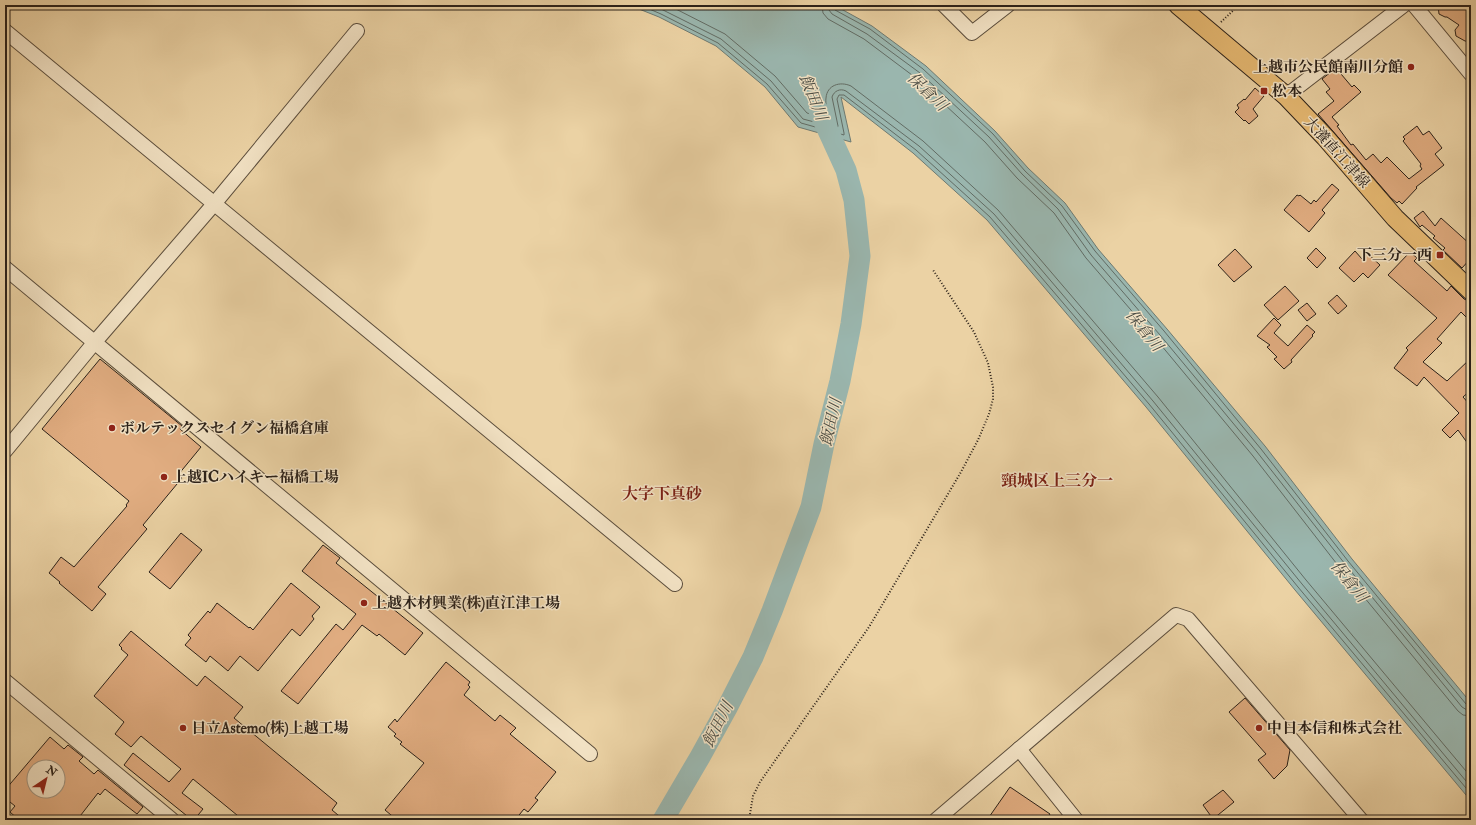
<svg xmlns="http://www.w3.org/2000/svg" width="1476" height="825" viewBox="0 0 1476 825" font-family="'IM FELL Double Pica','Noto Serif JP',serif">
	<style>
		.water { fill: #9ab6ae; stroke: #6e7a72 }
		.lines { fill: none; stroke-linecap: round; stroke-linejoin: round }
		.shore { stroke: #626c64; stroke-width: 1 }
		.river { stroke: #9ab6ae; stroke-width: 21 }
		.building { fill: #e1ad81; stroke: #2b2119; fill-rule: evenodd }
		.minor-casing { stroke: #5b4d3c; stroke-width: 16 }
		.major-casing { stroke: #2b2119; stroke-width: 20 }
		.path { stroke: #2b2119; stroke-width: 2; stroke-dasharray: 1 2; stroke-linecap: butt }
		.minor { stroke: #f2e2c4; stroke-width: 14 }
		.major { stroke: #e6b972; stroke-width: 18 }
		.poi-dot { fill: #8f2418; stroke: #f2e2c4; stroke-width: 1.5 }
		.labels { text-anchor: middle; stroke-width: 3; stroke-linejoin: round; paint-order: stroke }
		.poi-label { font-size: 15px; font-weight: bold; fill: #2b2119; stroke: #f2e2c4; text-anchor: start }
		.street-label { font-size: 15px; fill: #2b2119; stroke: #f2e2c4 }
		.water-label { font-size: 16px; font-style: italic; fill: #4c4e46; stroke: #f2e2c4 }
		.neighbourhood-label { font-size: 16px; font-weight: bold; fill: #7a1f14; stroke: #f2e2c4 }
	</style>
	<rect width="100%" height="100%" fill="#ebd2a4"/>
	<filter id="stains"><feTurbulence type="fractalNoise" baseFrequency=".005" numOctaves="4"/><feColorMatrix values="0 0 0 0 .2 0 0 0 0 .09 0 0 0 0 .02 0 0 0 .5 -.17"/></filter>
	<radialGradient id="worn" r=".72"><stop offset=".6" stop-color="#630" stop-opacity="0"/><stop offset="1" stop-color="#630" stop-opacity=".3"/></radialGradient>
	<!-- water -->
	<polygon class="water" points="629,5 834,5 872,26 926,66 995,131 1028,168 1065,203 1098,249 1167,329 1265,446 1352,559 1471,703 1471,801 1295,590 1146,407 987,220 913,153 841,97 851,142 798,127 765,87 716,46 659,17"/>
	<g class="lines">
		<!-- shore -->
		<g class="shore">
			<polyline points="640,5 661,14 718,43 767,84 801,123 844,135 844,133 837,99 839,95 844,95 916,150 990,217 1149,404 1298,587 1471,794"/>
			<path d="M653,5L721,39L771,81L803,119L837,128L838,126L832,97C834,91 840,88 846,91L919,146L994,214L1153,401L1302,584L1471,787"/>
			<path d="M668,5L725,34L775,76L807,113L828,119L829,117C828,111 825,104 826,98C827,85 840,81 851,86L923,141L998,210L1158,397L1306,580L1471,777"/>
			<polyline points="822,5 823,13 828,19 864,39 916,78 985,142 1017,178 1054,213 1086,258 1156,339 1253,456 1340,568 1458,711 1463,715 1471,716"/>
			<polyline points="828,5 829,10 832,14 867,34 920,73 989,137 1022,174 1058,209 1091,255 1160,335 1257,452 1345,564 1462,707 1467,710 1471,710"/>
			<polyline points="833,5 835,10 870,29 923,69 993,134 1025,171 1062,206 1095,251 1164,331 1261,449 1348,561 1466,704 1471,705"/>
		</g>
		<!-- river -->
		<polyline class="river" points="663,820 700,757 727,708 753,657 772,611 811,507 824,444 840,381 851,324 860,256 854,200 846,170 819,111"/>
	</g>
	<!-- building -->
	<g class="building">
		<polygon points="1438,5 1471,5 1471,42 1465,41 1456,36 1455,30 1459,25 1447,17 1445,17 1439,14"/>
		<polygon points="1336,68 1352,87 1354,85 1361,92 1332,117 1339,125 1337,126 1351,145 1353,144 1366,160 1373,154 1381,163 1387,157 1409,179 1422,169 1420,166 1421,164 1403,141 1405,139 1403,137 1417,126 1423,135 1429,131 1442,148 1435,154 1444,165 1416,187 1417,188 1402,204 1399,201 1397,203 1391,198 1318,114 1334,101 1326,92 1330,89 1322,79"/>
		<polygon points="1255,88 1264,96 1253,109 1258,116 1249,124 1245,120 1244,121 1235,112 1239,108 1237,105 1244,99 1245,100"/>
		<polygon points="1332,184 1339,190 1322,210 1325,213 1309,232 1284,210 1297,195 1299,196 1300,195 1311,204 1314,200 1316,202"/>
		<polygon points="1423,211 1435,226 1441,218 1471,245 1471,258 1462,268 1443,250 1445,248 1433,238 1435,236 1422,225 1420,227 1414,218"/>
		<polygon points="1316,248 1326,258 1317,268 1307,258"/>
		<polygon points="1235,249 1252,267 1234,282 1218,265"/>
		<polygon points="1355,251 1362,259 1368,254 1380,265 1368,278 1363,273 1354,282 1339,268"/>
		<polygon points="1410,252 1417,258 1414,261 1447,291 1451,286 1464,299 1471,302 1471,322 1461,312 1437,339 1442,343 1423,362 1447,381 1471,358 1471,390 1463,397 1471,406 1471,448 1458,430 1450,438 1442,430 1459,413 1424,377 1417,386 1394,368 1408,350 1406,348 1437,318 1388,275"/>
		<polygon points="1285,286 1299,301 1278,320 1264,305"/>
		<polygon points="1337,295 1347,306 1338,314 1328,303"/>
		<polygon points="1307,303 1316,314 1307,321 1298,310"/>
		<polygon points="1274,318 1281,325 1274,333 1288,346 1307,325 1315,332 1312,335 1313,336 1291,360 1292,362 1284,369 1274,359 1277,357 1267,347 1270,345 1257,336"/>
		<polygon points="100,359 182,426 180,429 201,447 178,475 182,478 143,525 147,529 98,587 106,594 92,611 59,583 60,582 49,573 61,557 74,567 127,506 126,505 129,501 42,429"/>
		<polygon points="181,533 202,550 170,589 149,572"/>
		<polygon points="323,545 340,558 336,563 423,633 405,655 379,634 377,636 362,625 298,704 281,691 336,624 343,630 356,614 302,571"/>
		<polygon points="291,583 320,607 312,616 314,619 300,636 292,629 258,671 240,656 228,671 210,656 206,662 185,645 191,638 188,635 208,611 210,613 217,603 249,628 250,627 253,630"/>
		<polygon points="131,631 197,686 205,676 243,707 234,718 337,803 332,810 344,820 243,820 193,779 182,793 203,809 194,820 192,820 124,765 133,753 169,782 181,769 141,736 131,747 115,734 124,722 94,696 128,655 121,649 122,648 119,645"/>
		<polygon points="446,662 470,682 468,685 470,687 464,695 495,721 500,715 516,728 510,734 556,772 535,798 538,800 528,812 524,809 515,820 397,820 385,810 424,763 400,744 402,742 394,736 396,734 388,727 395,719 397,722"/>
		<polygon points="1245,698 1290,750 1287,766 1274,779 1258,760 1266,754 1229,712"/>
		<path d="M50,737L64,749L68,745L83,757L79,761L94,774L98,770L143,807L137,814L105,789L100,795L98,793L77,820H19L10,812L15,806L5,798V790ZM34,767H58V791H34Z"/>
		<polygon points="1010,787 1050,814 1046,820 987,820"/>
		<polygon points="1223,790 1234,802 1213,819 1203,805"/>
	</g>
	<g class="lines">
		<defs>
			<g id="minor">
				<polyline points="944,5 972,33 1008,5"/>
				<polyline points="1414,5 1471,74"/>
				<polyline points="5,31 675,584"/>
				<polyline points="1286,96 1404,5"/>
				<polyline points="5,268 590,754"/>
				<polyline points="5,451 94,343 214,204 357,31"/>
				<polyline points="5,681 172,820"/>
				<polyline points="1019,749 1076,820"/>
				<polyline points="936,820 1176,615 1188,619 1361,820"/>
			</g>
			<polyline id="major" points="1178,5 1286,96 1325,137 1395,218 1471,291"/>
		</defs>
		<!-- minor casing -->
		<use href="#minor" class="minor-casing"/>
		<!-- major casing -->
		<use href="#major" class="major-casing"/>
		<!-- path -->
		<g class="path">
			<polyline points="1221,22 1239,5"/>
			<polyline points="749,820 753,796 760,782 869,627 961,472 978,440 989,414 993,399 993,387 988,363 974,332 933,270"/>
		</g>
		<!-- minor -->
		<use href="#minor" class="minor"/>
		<!-- major -->
		<use href="#major" class="major"/>
	</g>
	<!-- markers -->
	<g class="poi-dot">
		<circle cx="1411" cy="67" r="4"/>
		<rect x="1260" y="87" width="8" height="8" rx="2"/>
		<rect x="1436" y="251" width="8" height="8" rx="2"/>
		<circle cx="112" cy="428" r="4"/>
		<circle cx="164" cy="477" r="4"/>
		<circle cx="364" cy="603" r="4"/>
		<circle cx="183" cy="728" r="4"/>
		<circle cx="1259" cy="728" r="4"/>
	</g>
	<g class="labels">
		<!-- poi labels -->
		<g class="poi-label">
			<text x="1403" y="72" text-anchor="end">上越市公民館南川分館</text>
			<text x="1272" y="96">松本</text>
			<text x="1432" y="260" text-anchor="end">下三分一西</text>
			<text x="120" y="433">ボルテックスセイグン福橋倉庫</text>
			<text x="172" y="482">上越ICハイキー福橋工場</text>
			<text x="372" y="608">上越木材興業(株)直江津工場</text>
			<text x="191" y="733">日立Astemo(株)上越工場</text>
			<text x="1267" y="733">中日本信和株式会社</text>
		</g>
		<!-- street labels -->
		<g class="street-label">
			<text transform="translate(1337 152) rotate(48)" y="5">大瀁直江津線</text>
		</g>
		<!-- water labels -->
		<g class="water-label">
			<text transform="translate(928 91) rotate(44)" y="6">保倉川</text>
			<text transform="translate(814 97) rotate(68)" y="6">飯田川</text>
			<text transform="translate(1145 330) rotate(51)" y="6">保倉川</text>
			<text transform="translate(830 422) rotate(-77)" y="6">飯田川</text>
			<text transform="translate(1350 581) rotate(51)" y="6">保倉川</text>
			<text transform="translate(717 724) rotate(-63)" y="6">飯田川</text>
		</g>
		<!-- neighbourhood labels -->
		<g class="neighbourhood-label">
			<text x="1057" y="486">頸城区上三分一</text>
			<text x="662" y="499">大字下真砂</text>
		</g>
	</g>
	<!-- margin -->
	<rect width="1476" height="825" fill="none" stroke="#ebd2a4" stroke-width="20"/>
	<rect x="6" y="6" width="1464" height="813" fill="none" stroke="#2b2119" stroke-width="2"/>
	<rect x="10" y="10" width="1456" height="805" fill="none" stroke="#2b2119"/>
	<!-- north arrow -->
	<g transform="translate(46 779) rotate(35)"><circle r="19" fill="#f2e2c4" stroke="#a29580"/>
	<path d="M0-3L7 15L0 10L-7 15Z" fill="#8f2418"/>
	<text y="-6" font-size="11" font-weight="bold" text-anchor="middle" fill="#2b2119">N</text>
	</g>
	<rect width="100%" height="100%" filter="url(#stains)"/>
	<rect width="100%" height="100%" fill="url(#worn)"/>
</svg>
